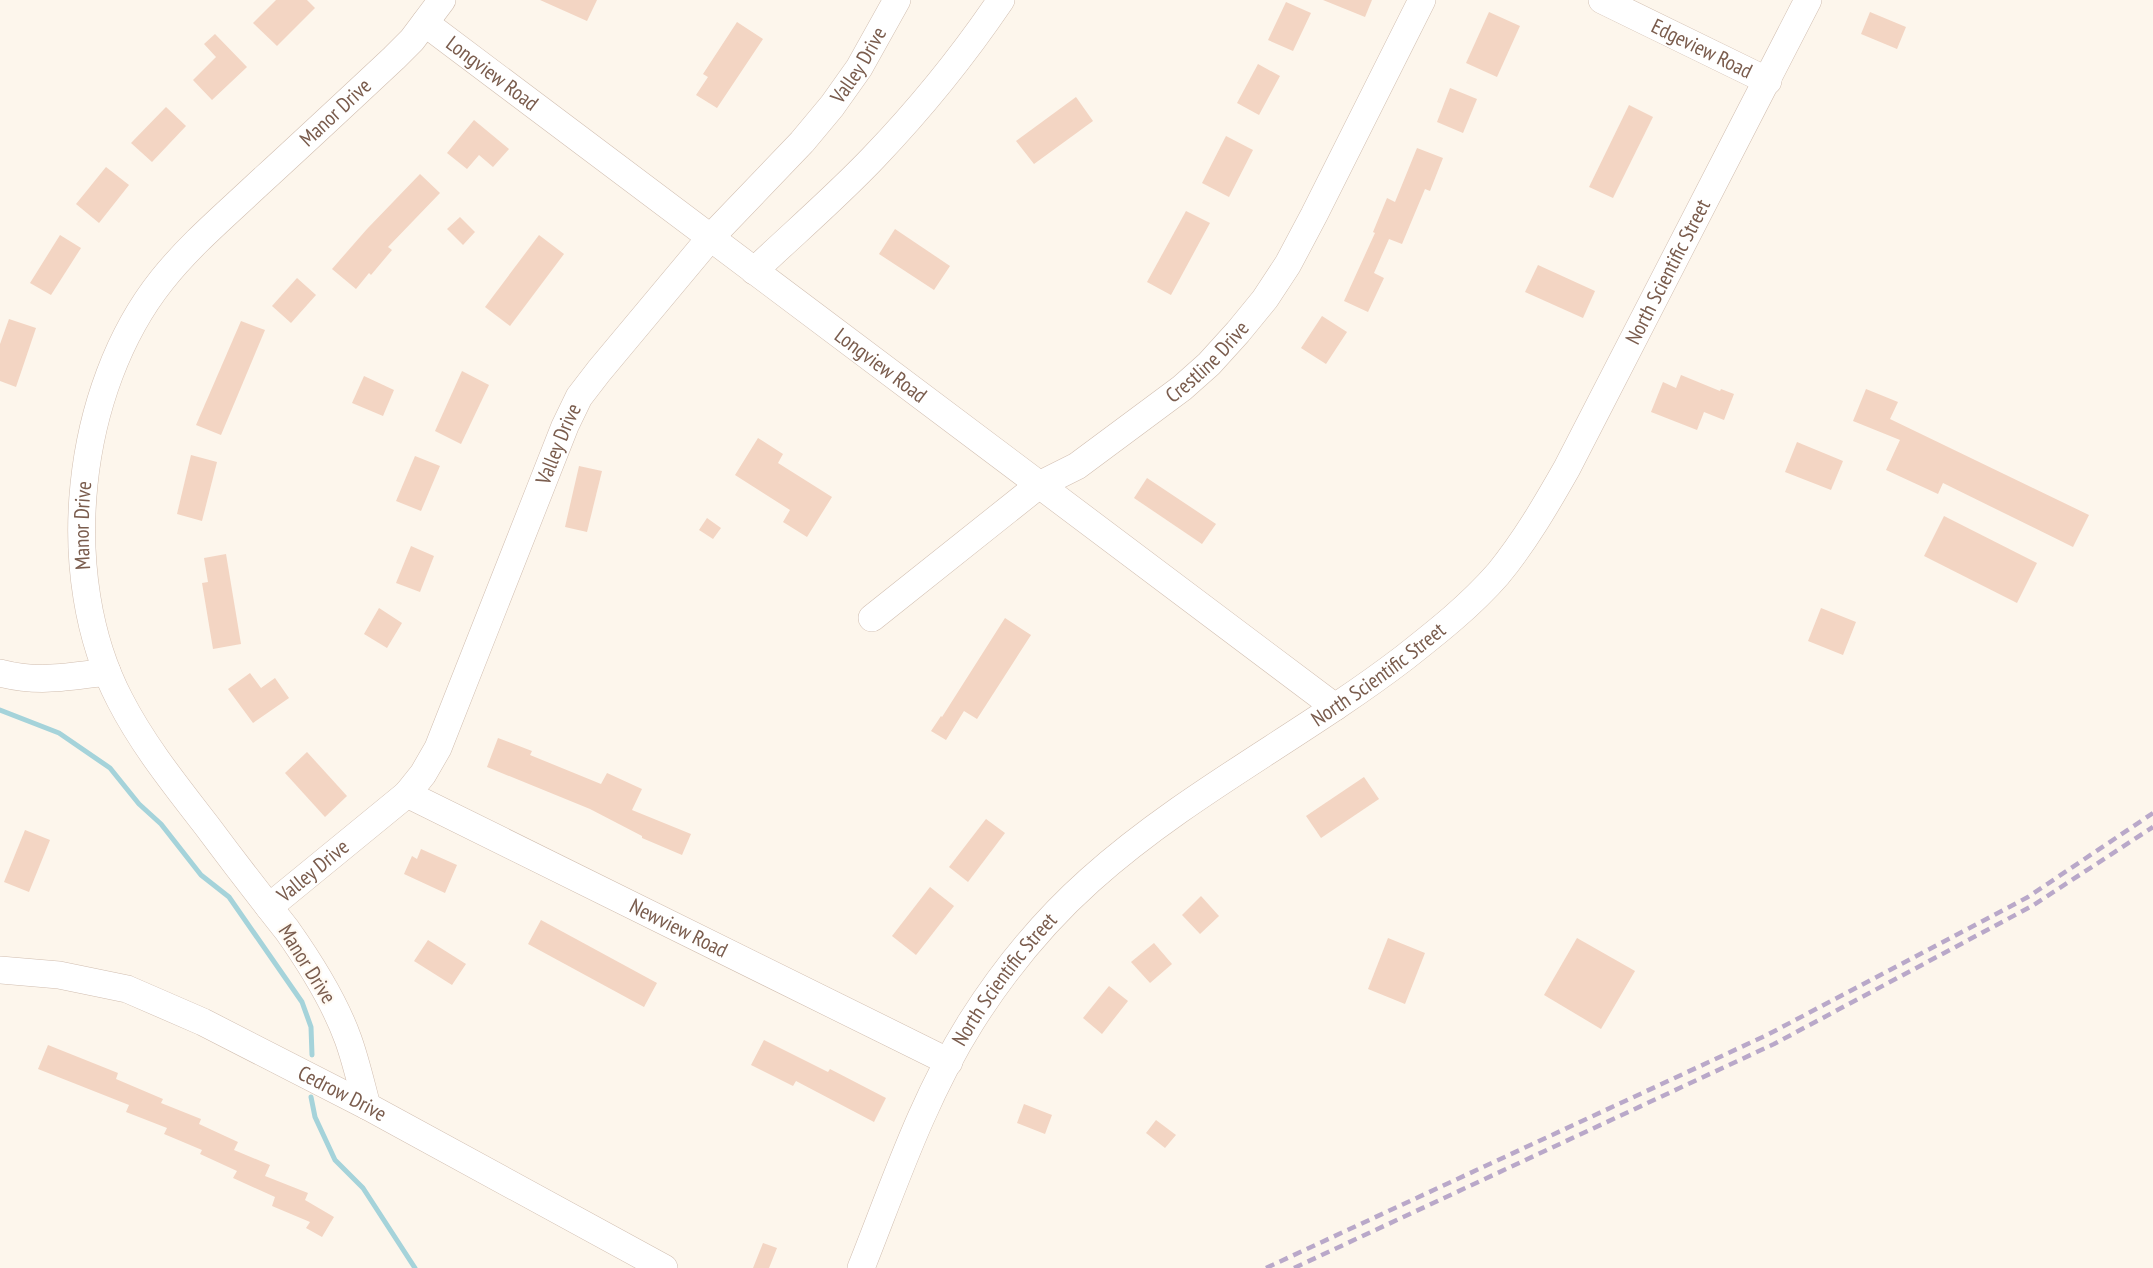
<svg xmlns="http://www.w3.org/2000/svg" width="2153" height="1268" viewBox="0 0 2153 1268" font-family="'PT Sans Narrow',sans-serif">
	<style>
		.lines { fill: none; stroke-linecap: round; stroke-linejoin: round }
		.stream { stroke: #a5d3da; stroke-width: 5 }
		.building { fill: #f3d5c3 }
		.minor-casing { stroke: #d1beb0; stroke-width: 28 }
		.minor { stroke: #fff; stroke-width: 27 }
		.rail { stroke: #b9a8c9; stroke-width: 4.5; stroke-dasharray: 9 6; stroke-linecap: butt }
		.labels { text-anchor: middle; stroke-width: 4.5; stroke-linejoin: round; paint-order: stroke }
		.street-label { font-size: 21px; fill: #7a5c4d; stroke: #fffaf3 }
	</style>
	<rect width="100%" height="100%" fill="#fdf6ec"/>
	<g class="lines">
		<!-- stream -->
		<g class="stream">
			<polyline points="0,710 59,733 110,768 139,804 161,824 201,875 229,897 302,1002 311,1027 312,1055"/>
			<polyline points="311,1097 315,1117 335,1160 363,1188 415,1268"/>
		</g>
	</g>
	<!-- building -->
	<g class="building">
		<polygon points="276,0 307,0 315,8 277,46 253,23"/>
		<polygon points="540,0 597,0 587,21"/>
		<polygon points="1323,0 1372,0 1365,17"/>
		<polygon points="1286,2 1311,13 1293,51 1268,40"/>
		<polygon points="1489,12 1520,26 1497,77 1466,63"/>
		<polygon points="1870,12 1906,27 1897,49 1861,34"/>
		<polygon points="737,22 763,39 717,108 696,95 708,77 703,74"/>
		<polygon points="215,34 247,67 212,100 193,80 216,57 204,44"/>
		<polygon points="1258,64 1280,76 1259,115 1237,103"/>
		<polygon points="1450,88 1477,99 1463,133 1437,122"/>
		<polygon points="1076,97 1093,121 1034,164 1016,141"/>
		<polygon points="1629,105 1653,117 1613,198 1589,187"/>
		<polygon points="166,107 186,126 152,162 131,143"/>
		<polygon points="474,120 509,149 493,167 479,155 467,169 447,153"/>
		<polygon points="1226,136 1253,150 1229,197 1202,183"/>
		<polygon points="1417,148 1443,158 1430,191 1425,189 1402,244 1389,239 1374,273 1384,278 1368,312 1344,301 1375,233 1373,232 1387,198 1395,202"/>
		<polygon points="106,167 129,185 99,223 76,204"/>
		<polygon points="420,174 440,193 388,247 392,250 371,275 369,273 356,289 332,269 367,229"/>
		<polygon points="1186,211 1210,223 1171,295 1147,282"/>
		<polygon points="460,217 475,232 463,245 447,229"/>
		<polygon points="895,229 950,266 934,290 879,254"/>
		<polygon points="60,235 81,248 51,295 30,283"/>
		<polygon points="539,235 564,254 510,326 485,307"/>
		<polygon points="1538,265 1595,291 1583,318 1525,292"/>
		<polygon points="297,278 316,295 291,323 272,306"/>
		<polygon points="1322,316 1347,332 1326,364 1301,348"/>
		<polygon points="9,319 36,328 16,387 0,381 0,344"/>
		<polygon points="241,321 265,330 221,435 196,425"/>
		<polygon points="462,371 489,385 461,444 435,431"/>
		<polygon points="1681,375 1720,391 1721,389 1734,394 1724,420 1704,412 1697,430 1651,412 1663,382 1676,388"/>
		<polygon points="364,376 394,390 383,416 352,403"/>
		<polygon points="1866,389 1898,402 1890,419 2089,515 2073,547 1943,483 1938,494 1886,470 1900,440 1853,421"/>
		<polygon points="758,438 783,454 778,463 832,497 807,537 783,522 790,510 735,475"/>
		<polygon points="1797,442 1843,461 1831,490 1785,472"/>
		<polygon points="191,455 217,462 202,521 177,514"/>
		<polygon points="415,456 440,466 421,511 396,501"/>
		<polygon points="579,466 602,471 587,532 565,527"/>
		<polygon points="1147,478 1216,524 1202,544 1134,498"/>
		<polygon points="1944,516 2037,563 2017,603 1924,556"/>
		<polygon points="707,518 721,528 713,539 699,530"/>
		<polygon points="411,546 434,556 420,592 396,583"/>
		<polygon points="226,554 241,644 213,649 202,583 208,582 204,558"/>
		<polygon points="379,608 402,623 387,648 364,634"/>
		<polygon points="1821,608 1856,622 1843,655 1808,641"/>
		<polygon points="1005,618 1031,635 977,719 964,711 946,740 931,731 941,716 942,717"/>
		<polygon points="250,673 261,688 275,678 289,698 253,723 228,689"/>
		<polygon points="498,738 532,751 530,755 601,784 607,773 642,789 632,810 691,834 682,855 642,838 642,836 590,809 487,767"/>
		<polygon points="307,752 347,796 325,817 285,773"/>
		<polygon points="1364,777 1379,799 1321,838 1306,816"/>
		<polygon points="986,819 1005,833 968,882 949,867"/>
		<polygon points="25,830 50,840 29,892 4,882"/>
		<polygon points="421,849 457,865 445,893 404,874 412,856 417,859"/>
		<polygon points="930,887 954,906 916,955 892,936"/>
		<polygon points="1201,896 1219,916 1200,934 1182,915"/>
		<polygon points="541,920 657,983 644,1007 528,944"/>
		<polygon points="1388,938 1425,953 1405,1004 1368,989"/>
		<polygon points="1577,938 1635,971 1601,1029 1544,995"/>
		<polygon points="428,940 466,964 452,985 414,961"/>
		<polygon points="1154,943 1172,964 1150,983 1131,962"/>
		<polygon points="1109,986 1128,1001 1102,1034 1083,1018"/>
		<polygon points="764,1040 828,1072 830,1069 886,1098 874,1122 796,1081 793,1086 751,1065"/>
		<polygon points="48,1045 118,1073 116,1079 163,1099 161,1103 201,1119 199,1124 238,1142 234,1150 270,1165 265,1176 308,1193 305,1200 334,1217 322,1237 306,1228 310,1222 272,1206 275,1197 233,1178 237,1171 200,1154 202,1150 164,1134 167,1128 126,1112 129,1105 38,1069"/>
		<polygon points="1024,1104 1052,1115 1045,1134 1017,1123"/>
		<polygon points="1156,1120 1176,1135 1165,1148 1146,1133"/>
		<polygon points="763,1243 777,1248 769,1268 753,1268"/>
	</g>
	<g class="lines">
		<defs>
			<g id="minor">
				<path id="s1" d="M1602,0L1768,81"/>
				<path id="s2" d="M425,23L1335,707"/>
				<path d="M754,271C794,233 836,197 874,157C921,108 963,56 1001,0"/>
				<path id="s3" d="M872,618L1039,485L1077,466L1182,388L1209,364L1238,332L1265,299L1288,264L1314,215L1422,0"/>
				<path d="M0,673C38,683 68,677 107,672"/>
				<path id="s4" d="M407,794L949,1062"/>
				<path id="s5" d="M269,907L407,794L423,774L438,748L565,426L579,397L599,371L710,238L802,142L832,106L859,68L897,0"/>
				<path id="s6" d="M0,970L59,975L127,989L203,1022L367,1106L664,1268"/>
				<path id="s7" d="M367,1106C361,1084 356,1061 348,1039C334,1000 311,964 287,930C260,896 233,861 207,826C176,786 143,745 120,700C55,576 75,389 162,280C189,246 223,217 255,187C302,144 348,101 394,58L412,40L442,0"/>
				<path id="s8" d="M861,1268C894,1185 923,1098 971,1022C1004,970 1044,921 1090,880C1186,794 1302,736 1404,658C1437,632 1470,606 1498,574C1525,541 1546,505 1567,468L1808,0"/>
			</g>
		</defs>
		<!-- minor casing -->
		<use href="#minor" class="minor-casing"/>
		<!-- minor -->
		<use href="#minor" class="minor"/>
		<!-- rail -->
		<g class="rail">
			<polyline points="1266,1268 1767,1035 2028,897 2153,813"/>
			<polyline points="1294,1268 1774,1044 2032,906 2153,827"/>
		</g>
	</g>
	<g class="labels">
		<!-- street labels -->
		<g class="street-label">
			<text dy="7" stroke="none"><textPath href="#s1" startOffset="111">Edgeview Road</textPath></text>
			<text dy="7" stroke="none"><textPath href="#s5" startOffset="1047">Valley Drive</textPath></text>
			<text dy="7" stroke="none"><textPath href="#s2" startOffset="84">Longview Road</textPath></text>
			<text dy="7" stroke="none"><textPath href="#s7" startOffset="1164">Manor Drive</textPath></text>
			<text dy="7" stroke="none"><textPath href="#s8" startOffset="1314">North Scientific Street</textPath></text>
			<text dy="7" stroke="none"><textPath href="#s3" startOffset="423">Crestline Drive</textPath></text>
			<text dy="7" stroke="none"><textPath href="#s2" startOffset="570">Longview Road</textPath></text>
			<text dy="7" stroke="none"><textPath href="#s5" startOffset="561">Valley Drive</textPath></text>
			<text dy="7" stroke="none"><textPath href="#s7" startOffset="660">Manor Drive</textPath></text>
			<text dy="7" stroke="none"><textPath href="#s8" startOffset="810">North Scientific Street</textPath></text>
			<text dy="7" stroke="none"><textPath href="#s5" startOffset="57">Valley Drive</textPath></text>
			<text dy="7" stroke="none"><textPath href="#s4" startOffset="303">Newview Road</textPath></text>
			<text transform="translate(307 964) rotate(58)" y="7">Manor Drive</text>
			<text dy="7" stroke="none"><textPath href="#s8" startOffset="324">North Scientific Street</textPath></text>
			<text dy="7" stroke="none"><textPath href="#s6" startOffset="368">Cedrow Drive</textPath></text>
		</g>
	</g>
</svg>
